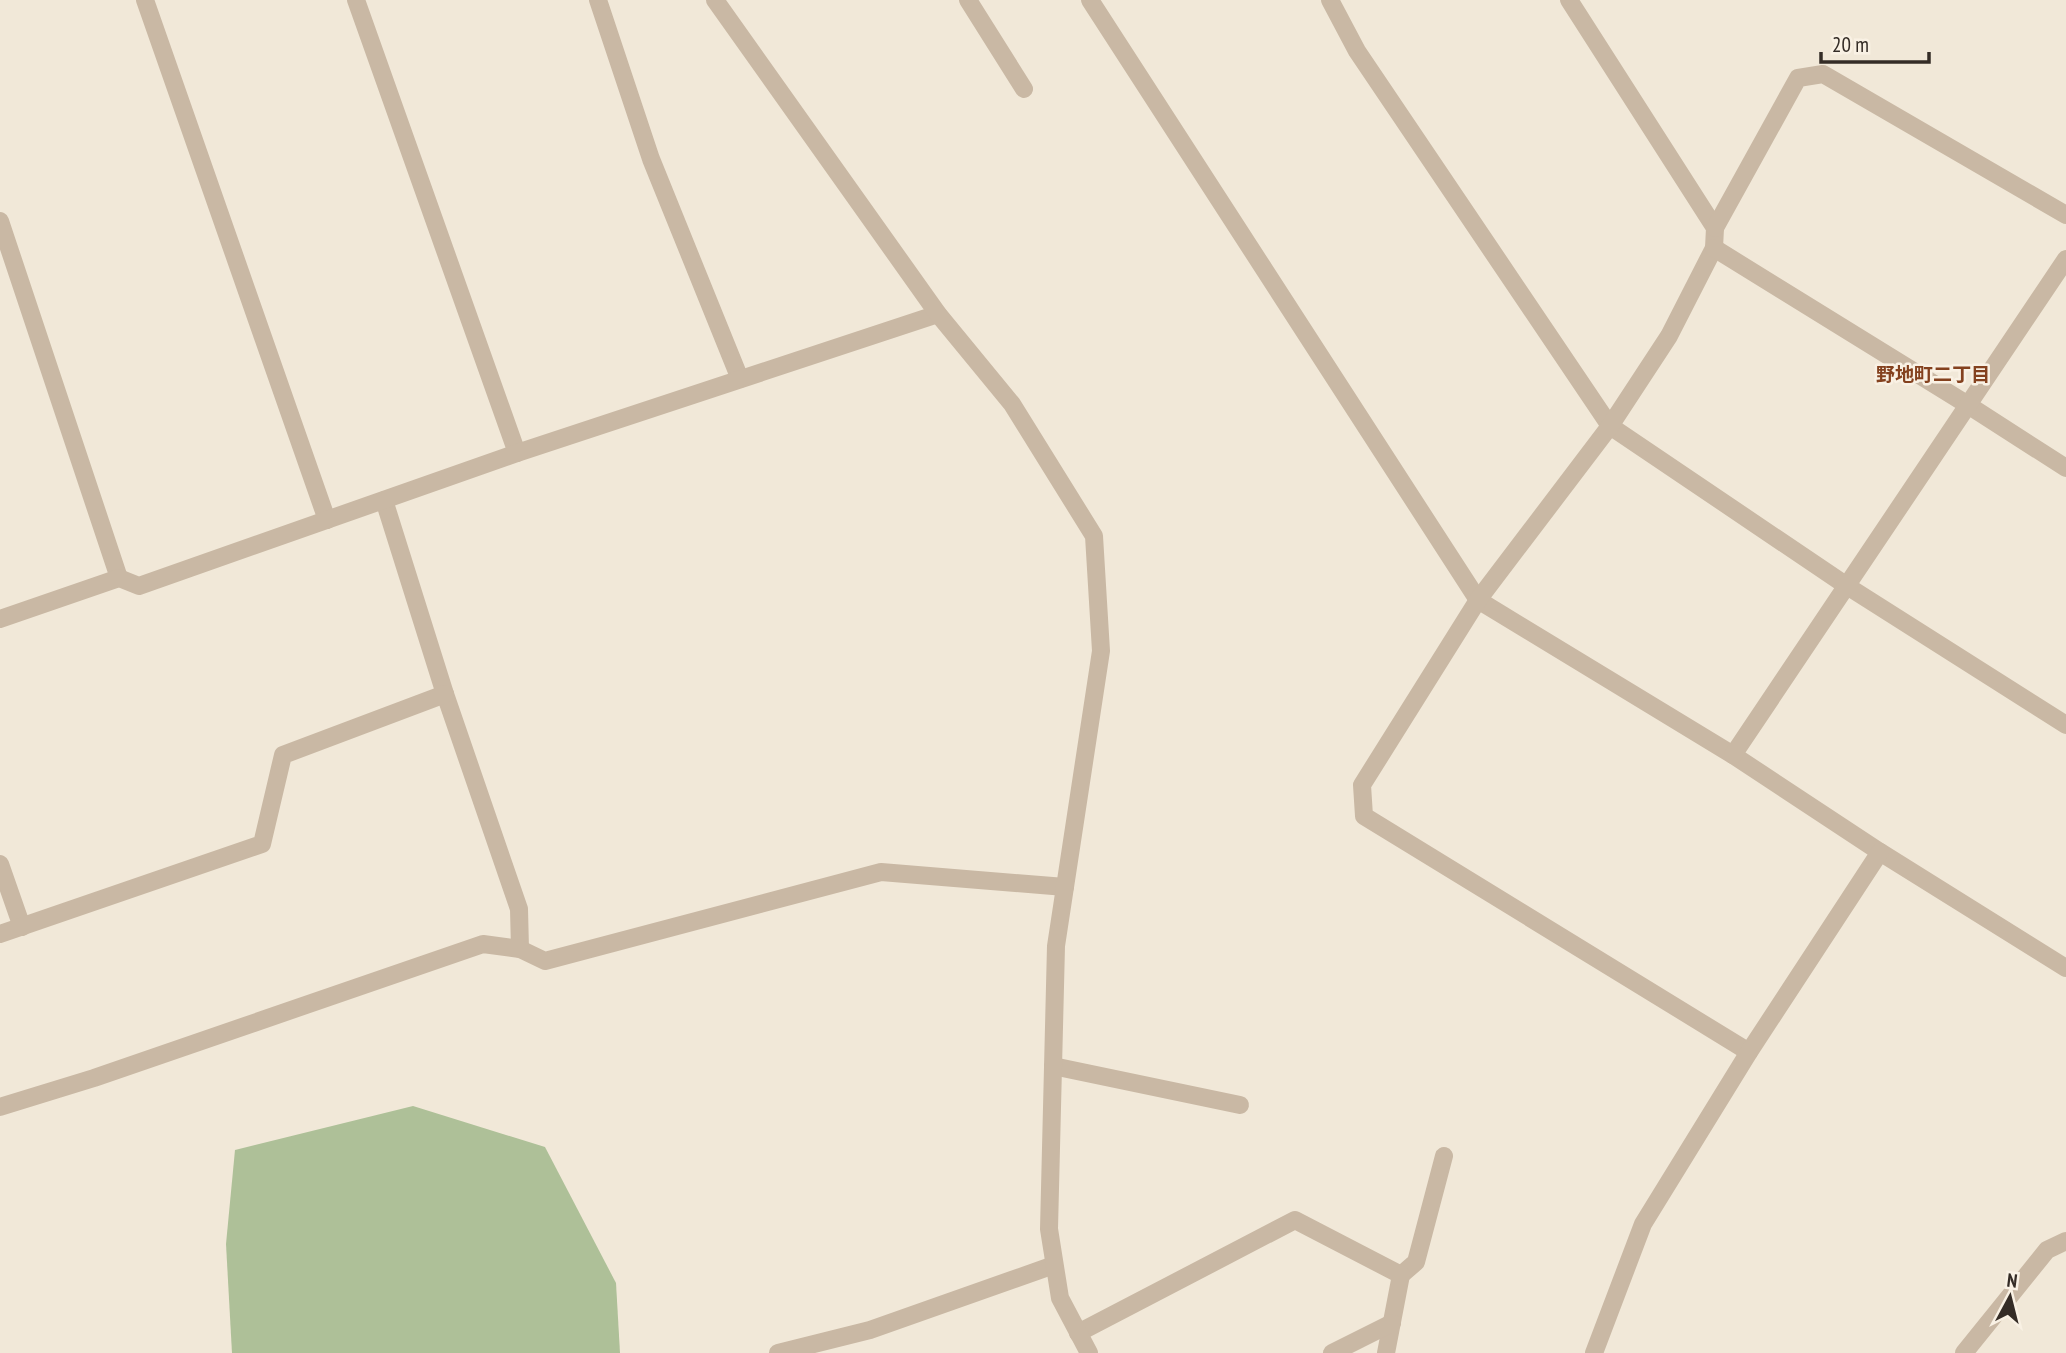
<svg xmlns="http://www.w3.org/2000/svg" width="2066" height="1353" viewBox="0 0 2066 1353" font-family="'PT Sans Narrow','Noto Sans JP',sans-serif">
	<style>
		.green { fill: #aec098 }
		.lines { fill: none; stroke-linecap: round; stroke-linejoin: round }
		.minor { stroke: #c9b8a4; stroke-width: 18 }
		.tertiary { stroke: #c9b8a4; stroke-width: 18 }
		.labels { text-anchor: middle; stroke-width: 5; stroke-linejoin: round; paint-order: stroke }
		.neighbourhood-label { font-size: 19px; font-weight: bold; fill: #84411e; stroke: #f9f1e4 }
	</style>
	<rect width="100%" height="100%" fill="#f1e8d8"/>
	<!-- green -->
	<polygon class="green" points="413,1106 545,1147 616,1283 620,1353 232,1353 226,1244 235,1150"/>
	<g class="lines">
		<!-- minor -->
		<g class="minor">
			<polyline points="145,0 327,520"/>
			<polyline points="356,0 517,453"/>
			<polyline points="598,0 651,159 740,379"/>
			<polyline points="968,0 1024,89"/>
			<polyline points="1090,0 1478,600 1733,755 1880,852 2066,968"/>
			<polyline points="1330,0 1357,51 1610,426 1847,586 2066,725"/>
			<polyline points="1569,0 1715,228 1714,248 1669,336 1610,426 1478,600 1362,785 1364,816 1749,1052"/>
			<polyline points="0,221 119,578"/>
			<polyline points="1715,228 1798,78 1823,74 2066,215"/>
			<polyline points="1714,248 1968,405 2066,468"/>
			<polyline points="384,500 445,694 519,909 520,949"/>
			<polyline points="0,619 119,578 139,586 517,453 938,314"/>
			<polyline points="1733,755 2066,259"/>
			<polyline points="0,864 22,927"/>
			<polyline points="0,934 262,844 283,755 445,694"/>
			<polyline points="1053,1066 1240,1105"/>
			<polyline points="0,1107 94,1078 483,944 520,949 545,961 881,872 1065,887"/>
			<polyline points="1401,1275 1416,1262 1444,1156"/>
			<polyline points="1078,1333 1295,1220 1401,1275 1386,1353"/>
			<polyline points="778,1353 870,1330 1054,1265"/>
			<polyline points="1332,1353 1392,1323"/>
			<polyline points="1594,1353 1643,1224 1749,1052 1880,852"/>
			<polyline points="1964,1353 2047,1250 2066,1241"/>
		</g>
		<!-- tertiary -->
		<polyline class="tertiary" points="715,0 938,314 1012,404 1094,536 1101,651 1056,946 1049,1229 1060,1298 1089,1353"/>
	</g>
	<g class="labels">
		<!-- neighbourhood labels -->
		<g class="neighbourhood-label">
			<text x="1933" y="381">野地町二丁目</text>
		</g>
	</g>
	<!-- north arrow -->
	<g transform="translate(2010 1297) rotate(7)" stroke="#f9f1e4" stroke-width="5" paint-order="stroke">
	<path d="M0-5L12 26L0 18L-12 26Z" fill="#342c26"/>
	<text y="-10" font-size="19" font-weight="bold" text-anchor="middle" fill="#342c26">N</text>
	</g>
	<!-- scale -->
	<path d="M1821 52v10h108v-10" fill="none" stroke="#342c26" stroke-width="3.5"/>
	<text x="1832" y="52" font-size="21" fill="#342c26" stroke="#f9f1e4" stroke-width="5" paint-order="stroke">20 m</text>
</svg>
